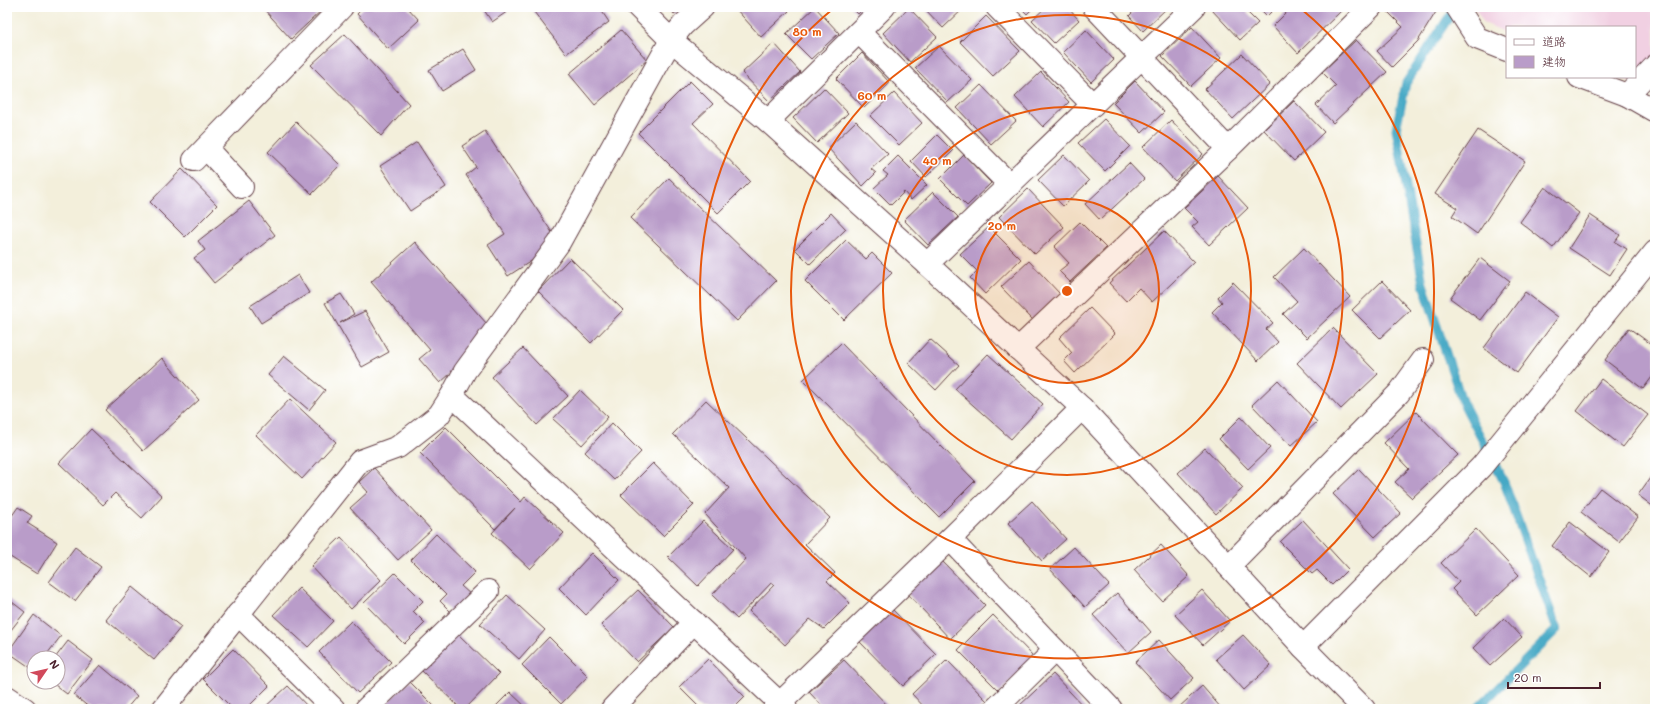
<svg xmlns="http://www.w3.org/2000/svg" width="1662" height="716" viewBox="0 0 1662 716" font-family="Mali,'Klee One',sans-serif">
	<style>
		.built { fill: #f1d0e2 }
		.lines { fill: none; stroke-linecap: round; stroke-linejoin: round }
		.stream { stroke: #45a8c5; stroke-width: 9 }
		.building { fill: #b99cc9 }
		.minor-casing { stroke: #633e45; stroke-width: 24 }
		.minor { stroke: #fff; stroke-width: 22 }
		.ring { fill: none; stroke: #e8590c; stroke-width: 2 }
		.centre { fill: #e8590c; stroke: #fff; stroke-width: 2 }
		.ring-label { font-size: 12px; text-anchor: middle; font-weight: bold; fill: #e8590c; stroke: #fff; stroke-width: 3; stroke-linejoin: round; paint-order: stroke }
	</style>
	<rect width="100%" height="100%" fill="#fff"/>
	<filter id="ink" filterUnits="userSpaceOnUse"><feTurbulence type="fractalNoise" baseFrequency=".025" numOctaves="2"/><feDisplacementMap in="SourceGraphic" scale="8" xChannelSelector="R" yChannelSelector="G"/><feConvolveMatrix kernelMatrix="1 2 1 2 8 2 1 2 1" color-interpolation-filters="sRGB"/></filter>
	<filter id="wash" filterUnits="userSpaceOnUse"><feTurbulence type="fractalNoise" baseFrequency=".012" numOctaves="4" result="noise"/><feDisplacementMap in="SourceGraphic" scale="16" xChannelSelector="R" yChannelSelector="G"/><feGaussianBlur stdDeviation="0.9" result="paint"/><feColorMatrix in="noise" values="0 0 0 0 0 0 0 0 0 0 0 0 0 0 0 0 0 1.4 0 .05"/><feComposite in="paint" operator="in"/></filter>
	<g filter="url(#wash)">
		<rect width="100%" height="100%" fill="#f3efdb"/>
		<!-- built -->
		<polygon class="built" points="1474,7 1655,7 1655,92 1619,77 1635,77 1635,27 1507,27 1507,33 1484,23"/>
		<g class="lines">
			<!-- stream -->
			<polyline class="stream" points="1457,8 1447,20 1406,83 1396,129 1423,284 1462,401 1504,482 1557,629 1477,709"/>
		</g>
		<g id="blocks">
			<!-- building -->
			<g class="building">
				<polygon points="262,7 325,7 291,39"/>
				<polygon points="364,7 407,7 419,20 388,49 357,14"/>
				<polygon points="482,7 514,7 492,22"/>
				<polygon points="532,7 599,7 609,22 566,54 531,8"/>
				<polygon points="668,7 682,7 674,14"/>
				<polygon points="736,7 785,7 789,11 761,37 735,8"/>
				<polygon points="815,7 839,33 811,59 786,34"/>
				<polygon points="851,7 865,7 858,14"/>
				<polygon points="923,7 965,7 943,28"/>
				<polygon points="1020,7 1034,7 1027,14"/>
				<polygon points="1046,7 1067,7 1079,20 1054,43 1032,20"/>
				<polygon points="1132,7 1168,7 1143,31 1129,16 1135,10"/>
				<polygon points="1213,7 1242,7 1258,23 1240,40 1211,9"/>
				<polygon points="1258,7 1276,7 1267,16"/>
				<polygon points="1292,7 1338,7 1341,11 1298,53 1273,26"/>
				<polygon points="1390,7 1439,7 1418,41 1392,67 1377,51 1403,27 1386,10"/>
				<polygon points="909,8 937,37 910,62 883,33"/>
				<polygon points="986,16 1020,51 993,76 960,42"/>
				<polygon points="1192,27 1221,58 1191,86 1162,56"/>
				<polygon points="621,30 647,60 595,105 569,74"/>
				<polygon points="1086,30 1114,60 1091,82 1063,52"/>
				<polygon points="345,34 409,104 381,136 311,65"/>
				<polygon points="1356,40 1387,72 1333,123 1316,105 1336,86 1322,72"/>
				<polygon points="774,43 800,72 769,101 742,73"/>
				<polygon points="939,46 972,80 948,102 915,68"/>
				<polygon points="463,49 476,70 442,91 429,70"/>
				<polygon points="862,53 890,83 864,108 836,79"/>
				<polygon points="1242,54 1270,84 1233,119 1205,89"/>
				<polygon points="1041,72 1069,102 1043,127 1015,97"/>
				<polygon points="690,81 713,104 693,123 750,181 718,213 638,133"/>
				<polygon points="1135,81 1164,112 1142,133 1113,103"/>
				<polygon points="981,85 1016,121 991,144 957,108"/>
				<polygon points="824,88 848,113 817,143 793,118"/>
				<polygon points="894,93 922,123 899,145 870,116"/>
				<polygon points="1294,101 1324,132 1294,161 1264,130"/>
				<polygon points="1104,119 1130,146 1105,171 1078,143"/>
				<polygon points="1171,120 1203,154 1175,181 1143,147"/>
				<polygon points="856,121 888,154 871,169 876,173 863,186 828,148"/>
				<polygon points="296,122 340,165 312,194 268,152"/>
				<polygon points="1478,130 1525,161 1477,234 1452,216 1457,208 1435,194"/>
				<polygon points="485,131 559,243 508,276 488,245 505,234 466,175 476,167 462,146"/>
				<polygon points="937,135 953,151 926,177 911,161"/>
				<polygon points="417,142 446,187 410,211 380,166"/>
				<polygon points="964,155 991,183 967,206 940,179"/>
				<polygon points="1064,155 1089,181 1063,206 1038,180"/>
				<polygon points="898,156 927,185 911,200 904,192 891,205 874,188 888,175 883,171"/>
				<polygon points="1129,163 1144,179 1100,220 1085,204"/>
				<polygon points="182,169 217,205 185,237 150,202"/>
				<polygon points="1218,176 1248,208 1209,245 1192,227 1198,222 1184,208"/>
				<polygon points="669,178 776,281 737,321 630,218"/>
				<polygon points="1545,187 1579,213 1553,248 1520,222"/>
				<polygon points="1028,189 1064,227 1035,254 999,217"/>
				<polygon points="933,192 958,217 928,245 904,220"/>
				<polygon points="249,201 275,235 214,283 194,258 205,250 198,241"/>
				<polygon points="831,213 846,229 810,264 795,249"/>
				<polygon points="1590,215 1620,235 1615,242 1627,249 1610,275 1569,248"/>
				<polygon points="1080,222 1106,248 1070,282 1059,271 1069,263 1054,247"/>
				<polygon points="989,227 1021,259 985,294 970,278 977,271 960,254"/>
				<polygon points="1164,231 1194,262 1152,302 1139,288 1126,301 1109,283"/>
				<polygon points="846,240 866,259 872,253 892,273 844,320 805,281"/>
				<polygon points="415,242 494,332 456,379 451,373 440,383 419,359 430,350 371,282"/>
				<polygon points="1304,248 1350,297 1307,338 1283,314 1297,301 1274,277"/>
				<polygon points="570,258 623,310 591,343 538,291"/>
				<polygon points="1480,258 1510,281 1480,320 1450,298"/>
				<polygon points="1029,261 1060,294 1033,320 1001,287"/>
				<polygon points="298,275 309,293 261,323 250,306"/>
				<polygon points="1382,281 1410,310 1380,338 1352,310"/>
				<polygon points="1233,282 1273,323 1266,329 1278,342 1258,361 1212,312 1222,302 1218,297"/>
				<polygon points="1525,292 1558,317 1517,373 1484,348"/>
				<polygon points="341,294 354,314 340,323 365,311 389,352 362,367 325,303"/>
				<polygon points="1090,308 1115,334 1075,373 1064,361 1072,353 1059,338"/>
				<polygon points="1333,328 1378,374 1341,409 1297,363"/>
				<polygon points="1629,328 1655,347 1655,373 1643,389 1605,360"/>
				<polygon points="930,339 959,365 936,390 908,363"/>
				<polygon points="841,343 975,481 939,517 803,380"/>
				<polygon points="523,348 568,396 537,425 492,377"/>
				<polygon points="988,354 1043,404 1011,439 955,389"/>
				<polygon points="284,356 325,390 309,410 268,375"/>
				<polygon points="162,358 199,400 143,451 105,410"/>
				<polygon points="1601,379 1648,415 1623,447 1577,411"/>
				<polygon points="1278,380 1317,422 1291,446 1252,405"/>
				<polygon points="580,390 608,417 582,445 553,419"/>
				<polygon points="290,399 336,442 302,479 256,435"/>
				<polygon points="706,400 830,518 805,544 835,573 827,581 850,603 824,629 810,619 785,645 749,611 774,585 772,582 737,619 712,595 746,559 705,514 729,488 673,434"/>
				<polygon points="1416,412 1458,455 1412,498 1395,482 1409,469 1384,443"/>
				<polygon points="1241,417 1270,448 1248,469 1219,439"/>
				<polygon points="612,423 641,452 614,480 585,452"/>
				<polygon points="446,427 521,502 525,497 564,533 530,569 492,533 515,508 495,529 420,453"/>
				<polygon points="91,429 162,496 142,518 115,493 103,505 59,463"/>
				<polygon points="1205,448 1243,488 1216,514 1178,473"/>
				<polygon points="653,463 694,505 663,536 621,495"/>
				<polygon points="374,468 431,530 398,560 350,508 368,492 359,482"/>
				<polygon points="1359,469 1401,513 1375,537 1333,494"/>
				<polygon points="1655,471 1655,508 1638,495"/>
				<polygon points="1600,488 1638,517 1619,542 1581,512"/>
				<polygon points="1032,501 1066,539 1042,561 1008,523"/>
				<polygon points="18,507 32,516 27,523 57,542 37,574 7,555 7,518 9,520"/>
				<polygon points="1303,520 1348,569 1332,585 1317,570 1312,574 1280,542"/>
				<polygon points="703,521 733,549 698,586 668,557"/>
				<polygon points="1570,522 1609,552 1591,577 1552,546"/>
				<polygon points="1476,529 1519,575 1477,615 1452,589 1459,582 1441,563"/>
				<polygon points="436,534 475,572 461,586 471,595 453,614 440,601 446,595 411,560"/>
				<polygon points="341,537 381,580 351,609 311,566"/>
				<polygon points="1161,545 1189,576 1162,601 1134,570"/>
				<polygon points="75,547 101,567 75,601 49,582"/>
				<polygon points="1074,547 1109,585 1085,607 1050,569"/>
				<polygon points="592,553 619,580 586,615 559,588"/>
				<polygon points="941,560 985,605 950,639 907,593"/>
				<polygon points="395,573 423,601 413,611 425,623 404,644 364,603"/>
				<polygon points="132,587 181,627 154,660 106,620"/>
				<polygon points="299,588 333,621 308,647 273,615"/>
				<polygon points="638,590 674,627 637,662 601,625"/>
				<polygon points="1202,590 1230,621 1203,645 1175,615"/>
				<polygon points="1117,593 1151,632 1128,653 1093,615"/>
				<polygon points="507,595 545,630 519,659 480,624"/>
				<polygon points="7,598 25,612 7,635"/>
				<polygon points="892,609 936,654 903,686 859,641"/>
				<polygon points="34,615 61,636 44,658 34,658 34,670 8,652"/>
				<polygon points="993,615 1035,658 1000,692 958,650"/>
				<polygon points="1504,618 1522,637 1490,666 1473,648"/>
				<polygon points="351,621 391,662 358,693 319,652"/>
				<polygon points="457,633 499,674 465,709 461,709 421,670"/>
				<polygon points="1243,635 1271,665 1244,690 1216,659"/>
				<polygon points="549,637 588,676 561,704 522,665"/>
				<polygon points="1159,640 1194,678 1170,700 1135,662"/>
				<polygon points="68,641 93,660 67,694 51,682 58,682 58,658 55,658"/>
				<polygon points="233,649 269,686 246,709 233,709 203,679"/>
				<polygon points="708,659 745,697 733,709 701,709 679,687"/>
				<polygon points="844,660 888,706 885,709 825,709 809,692"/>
				<polygon points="947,660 987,701 979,709 926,709 912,694"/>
				<polygon points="100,665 137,696 126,709 91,709 74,695"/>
				<polygon points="1053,674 1086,709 1019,709 1018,707"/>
				<polygon points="409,681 434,706 431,709 381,709"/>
				<polygon points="288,686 310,709 265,709 264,708"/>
				<polygon points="1202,686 1222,709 1177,709"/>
				<polygon points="510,692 528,709 493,709"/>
			</g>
		</g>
	</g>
	<g filter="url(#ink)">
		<use href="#blocks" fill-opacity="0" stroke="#633e45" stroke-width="1"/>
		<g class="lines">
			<defs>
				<g id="minor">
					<polyline points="638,7 671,40 768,121 927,264 1082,408 1303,647 1364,709"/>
					<polyline points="997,7 1093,105"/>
					<polyline points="1457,7 1477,38 1507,50"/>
					<polyline points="859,32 1010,185"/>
					<polyline points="1579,77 1627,95 1655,111"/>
					<polyline points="1627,95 1655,66"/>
					<polyline points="768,121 884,7"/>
					<polyline points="206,148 242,187"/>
					<polyline points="1228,149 1371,7"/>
					<polyline points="194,160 342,7"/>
					<polyline points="927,264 1194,7"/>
					<polyline points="1018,349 1228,149 1094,7"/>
					<polyline points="452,395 786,709"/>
					<polyline points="950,539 1111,709"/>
					<polyline points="1229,566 1399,393 1423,360"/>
					<polyline points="238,614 334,709"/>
					<polyline points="1303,647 1481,467 1655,252"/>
					<polyline points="7,697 25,709"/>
					<polyline points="163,709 360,461 398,447 439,415 452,395 465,371 559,243 671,40 683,25 703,7"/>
					<polyline points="366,709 488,591"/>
					<polyline points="612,709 694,622"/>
					<polyline points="774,709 950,539 1082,408"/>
					<polyline points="995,709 1055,650"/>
				</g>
			</defs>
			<!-- minor casing -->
			<use href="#minor" class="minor-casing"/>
			<!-- minor -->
			<use href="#minor" class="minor"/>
		</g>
	</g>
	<!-- distance rings -->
	<circle cx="1067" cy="291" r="92" fill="#e8590c" fill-opacity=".12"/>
	<g class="ring">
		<circle cx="1067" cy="291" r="92"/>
		<circle cx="1067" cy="291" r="184"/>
		<circle cx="1067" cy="291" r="276"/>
		<path d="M1300 8A367 367 0 1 1 834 8"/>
	</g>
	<circle cx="1067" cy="291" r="6" class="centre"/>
	<g class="ring-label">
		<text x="807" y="36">80 m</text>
		<text x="872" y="100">60 m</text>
		<text x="937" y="165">40 m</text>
		<text x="1002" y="230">20 m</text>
	</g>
	<!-- margin -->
	<rect width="1662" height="716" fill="none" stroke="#fff" stroke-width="24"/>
	<!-- legend -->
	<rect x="1506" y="26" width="130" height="52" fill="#ffffff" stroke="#b7a5aa"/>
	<rect x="1514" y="39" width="20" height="6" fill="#ffffff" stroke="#b7a5aa"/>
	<text x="1542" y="46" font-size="12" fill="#4a1f2b">道路</text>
	<rect x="1514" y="56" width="20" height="12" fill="#b99cc9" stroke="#b7a5aa"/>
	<text x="1542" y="66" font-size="12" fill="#4a1f2b">建物</text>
	<!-- north arrow -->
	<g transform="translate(46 670) rotate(56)"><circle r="19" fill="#ffffff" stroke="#b7a5aa"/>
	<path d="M0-3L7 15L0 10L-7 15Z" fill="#d1495b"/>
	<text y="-6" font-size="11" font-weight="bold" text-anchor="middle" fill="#4a1f2b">N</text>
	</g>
	<!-- scale -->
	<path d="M1508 682v6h92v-6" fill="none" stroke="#4a1f2b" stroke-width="2"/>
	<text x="1514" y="682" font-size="12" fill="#4a1f2b" stroke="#ffffff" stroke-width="3" paint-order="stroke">20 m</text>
</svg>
